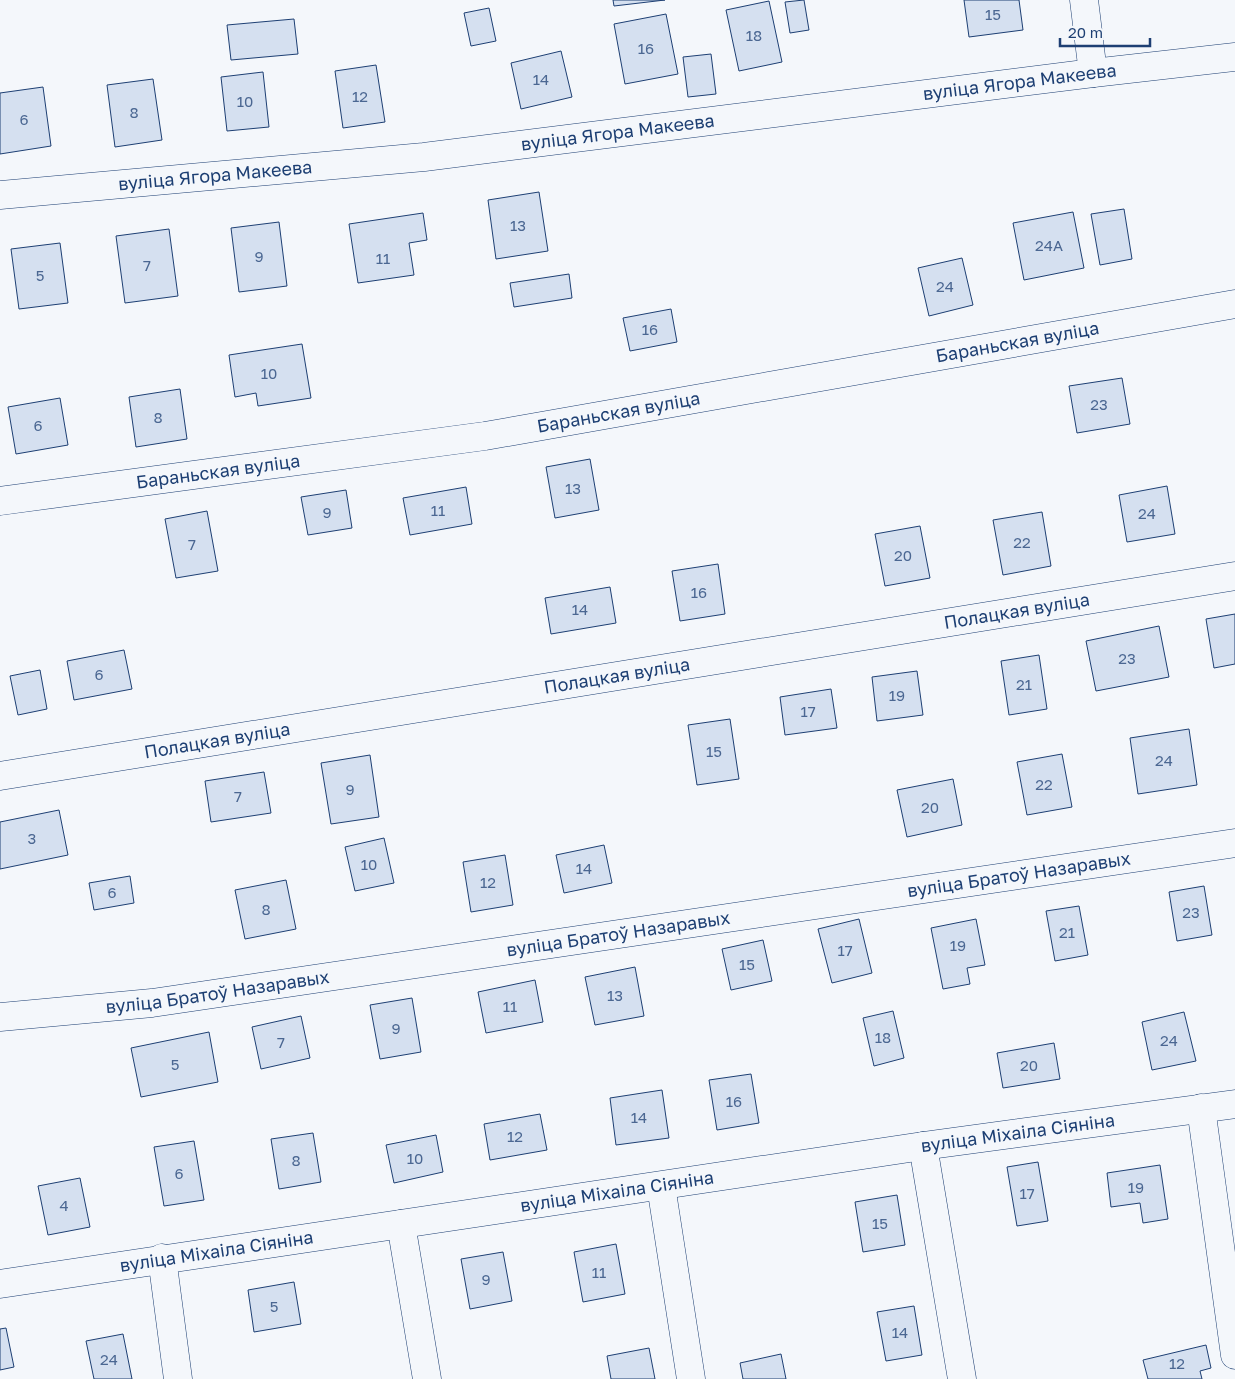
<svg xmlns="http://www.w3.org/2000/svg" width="1235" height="1379" viewBox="0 0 1235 1379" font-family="'Golos Text',sans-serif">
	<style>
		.building { fill: #d5e0f0; stroke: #1d3f73 }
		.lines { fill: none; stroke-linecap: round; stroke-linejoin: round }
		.street-casing { stroke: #1d3f73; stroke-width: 29 }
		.street { stroke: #f4f7fb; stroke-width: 28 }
		.labels { text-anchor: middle; stroke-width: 4; stroke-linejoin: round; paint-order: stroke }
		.number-label { font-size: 15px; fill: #4b6792 }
		.street-label { font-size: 18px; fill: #1d3f73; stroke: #f4f7fb }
	</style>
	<rect width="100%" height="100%" fill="#f4f7fb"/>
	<!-- building -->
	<g class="building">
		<polygon points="613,0 665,0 614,6"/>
		<polygon points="804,0 809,30 790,33 785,2"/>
		<polygon points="964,0 1019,0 1023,30 969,37"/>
		<polygon points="769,1 782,62 739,71 726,10"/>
		<polygon points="489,8 496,41 471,46 464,13"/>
		<polygon points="666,14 678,74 625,84 614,24"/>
		<polygon points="294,19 298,54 231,60 227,25"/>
		<polygon points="561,51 572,97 521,109 511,63"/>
		<polygon points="711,54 716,94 688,97 683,57"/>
		<polygon points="376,65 385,122 343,128 335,71"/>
		<polygon points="263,72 269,127 227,131 221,77"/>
		<polygon points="153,79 162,140 115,147 107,85"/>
		<polygon points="43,87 51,146 0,154 0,93"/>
		<polygon points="539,192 548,251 496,259 488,200"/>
		<polygon points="1124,209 1132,259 1100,265 1091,214"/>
		<polygon points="1073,212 1084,268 1024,280 1013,223"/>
		<polygon points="423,213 427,240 409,243 414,275 358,283 349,224"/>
		<polygon points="279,222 287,286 239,292 231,228"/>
		<polygon points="169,229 178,296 125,303 116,236"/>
		<polygon points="60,243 68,303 19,309 11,249"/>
		<polygon points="962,258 973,305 929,316 918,268"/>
		<polygon points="569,274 572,298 514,307 510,283"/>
		<polygon points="671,309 677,342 630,351 623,318"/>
		<polygon points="302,344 311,398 258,406 256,393 235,397 229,355"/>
		<polygon points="1122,378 1130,424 1077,433 1069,386"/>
		<polygon points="180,389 187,439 136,447 129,397"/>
		<polygon points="60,398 68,445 16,454 8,407"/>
		<polygon points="590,459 599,510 555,518 546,467"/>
		<polygon points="1167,486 1175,534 1127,542 1119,495"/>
		<polygon points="466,487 472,524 410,535 403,498"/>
		<polygon points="346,490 352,528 308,535 301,497"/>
		<polygon points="207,511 218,571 176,578 165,519"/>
		<polygon points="1042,512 1051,566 1003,575 993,520"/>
		<polygon points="920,526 930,578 885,586 875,534"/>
		<polygon points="718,564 725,614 680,621 672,571"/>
		<polygon points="610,587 616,623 551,634 545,598"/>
		<polygon points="1235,614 1235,664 1214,668 1206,619"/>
		<polygon points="1159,626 1169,677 1096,691 1086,641"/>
		<polygon points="124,650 132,689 74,700 67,661"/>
		<polygon points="1039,655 1047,709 1009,715 1001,661"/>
		<polygon points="40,670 47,709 18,715 10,676"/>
		<polygon points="917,671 923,715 877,721 872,677"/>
		<polygon points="831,689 837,728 785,735 780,697"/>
		<polygon points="730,719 739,779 697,785 688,725"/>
		<polygon points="1189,729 1197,785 1138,794 1130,738"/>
		<polygon points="1062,754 1072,807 1027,815 1017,762"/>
		<polygon points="370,755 379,817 331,824 321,763"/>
		<polygon points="264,772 271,813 211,822 205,781"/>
		<polygon points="953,779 962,825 907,837 897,790"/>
		<polygon points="59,810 68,855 0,869 0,822"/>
		<polygon points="384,838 394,883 355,891 345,847"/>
		<polygon points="604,845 612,883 564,893 556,855"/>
		<polygon points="505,855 513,905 471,912 463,862"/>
		<polygon points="130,876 134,903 94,910 89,883"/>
		<polygon points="286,880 296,929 245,939 235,890"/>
		<polygon points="1204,886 1212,935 1177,941 1169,892"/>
		<polygon points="1079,906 1088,955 1055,961 1046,911"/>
		<polygon points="859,919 872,973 832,983 818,929"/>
		<polygon points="976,919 985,965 967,968 970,984 943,989 931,928"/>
		<polygon points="763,940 772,981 731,990 722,949"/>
		<polygon points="635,967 644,1016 595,1025 585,977"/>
		<polygon points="535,980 543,1022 486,1033 478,992"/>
		<polygon points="412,998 421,1052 380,1059 370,1005"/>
		<polygon points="893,1011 904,1058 874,1066 863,1018"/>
		<polygon points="1184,1012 1196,1061 1152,1070 1142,1022"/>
		<polygon points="301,1016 310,1058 261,1069 252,1027"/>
		<polygon points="209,1032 218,1082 141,1097 131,1048"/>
		<polygon points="1054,1043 1060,1079 1003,1088 997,1053"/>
		<polygon points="751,1074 759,1123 717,1130 709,1080"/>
		<polygon points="662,1090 669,1138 616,1145 610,1098"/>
		<polygon points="540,1114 547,1150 490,1160 484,1124"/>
		<polygon points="313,1133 321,1182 279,1189 271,1139"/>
		<polygon points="436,1135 443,1172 394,1183 386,1145"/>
		<polygon points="194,1141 204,1200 164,1206 154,1147"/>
		<polygon points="1038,1162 1048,1221 1017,1226 1007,1167"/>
		<polygon points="1160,1165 1168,1219 1143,1223 1140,1203 1111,1207 1107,1173"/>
		<polygon points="80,1178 90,1227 48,1235 38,1186"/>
		<polygon points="897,1195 905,1245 863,1252 855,1202"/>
		<polygon points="616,1244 625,1294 583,1302 574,1252"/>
		<polygon points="503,1252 512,1301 470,1309 461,1259"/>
		<polygon points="294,1282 301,1324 254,1332 248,1290"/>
		<polygon points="914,1306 922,1355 886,1361 877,1312"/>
		<polygon points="6,1328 14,1367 0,1370 0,1329"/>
		<polygon points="123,1334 132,1379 94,1379 86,1341"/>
		<polygon points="1206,1345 1211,1368 1200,1371 1202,1379 1148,1379 1143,1360"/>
		<polygon points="649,1348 655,1379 611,1379 607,1356"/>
		<polygon points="781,1354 786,1379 743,1379 740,1363"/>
	</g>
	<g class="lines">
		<defs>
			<g id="street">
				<polyline points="1084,0 1093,73"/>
				<path id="s1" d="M0,195L424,157L1093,73L1235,57"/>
				<path id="s2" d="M0,501L485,436L1235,304"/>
				<path id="s3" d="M0,776L1235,576"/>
				<path id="s4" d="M0,1017L152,1003L1235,843"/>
				<polyline points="1201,1108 1235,1355"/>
				<polyline points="923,1146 962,1379"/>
				<polyline points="661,1186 691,1379"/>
				<polyline points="401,1224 427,1379"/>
				<polyline points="162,1258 178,1379"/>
				<path id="s5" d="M0,1284L923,1146L1235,1104"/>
			</g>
		</defs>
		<!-- street casing -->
		<use href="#street" class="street-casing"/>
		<!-- street -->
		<use href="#street" class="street"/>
	</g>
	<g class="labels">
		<!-- number labels -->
		<g class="number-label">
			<text x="993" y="20">15</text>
			<text x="754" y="41">18</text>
			<text x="646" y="54">16</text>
			<text x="541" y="85">14</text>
			<text x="360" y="102">12</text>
			<text x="245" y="107">10</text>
			<text x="134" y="118">8</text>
			<text x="24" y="125">6</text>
			<text x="518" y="231">13</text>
			<text x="1049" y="251">24А</text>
			<text x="259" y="262">9</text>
			<text x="383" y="264">11</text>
			<text x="147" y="271">7</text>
			<text x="40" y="281">5</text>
			<text x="945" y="292">24</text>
			<text x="650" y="335">16</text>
			<text x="269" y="379">10</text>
			<text x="1099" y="410">23</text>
			<text x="158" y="423">8</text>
			<text x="38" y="431">6</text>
			<text x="573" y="494">13</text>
			<text x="438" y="516">11</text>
			<text x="327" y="518">9</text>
			<text x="1147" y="519">24</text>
			<text x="1022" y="548">22</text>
			<text x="192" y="550">7</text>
			<text x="903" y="561">20</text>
			<text x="699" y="598">16</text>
			<text x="580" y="615">14</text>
			<text x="1127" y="664">23</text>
			<text x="99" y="680">6</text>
			<text x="1024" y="690">21</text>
			<text x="897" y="701">19</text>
			<text x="808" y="717">17</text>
			<text x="714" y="757">15</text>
			<text x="1164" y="766">24</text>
			<text x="1044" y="790">22</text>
			<text x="350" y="795">9</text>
			<text x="238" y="802">7</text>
			<text x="930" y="813">20</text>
			<text x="32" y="844">3</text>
			<text x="369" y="870">10</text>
			<text x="584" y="874">14</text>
			<text x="488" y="888">12</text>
			<text x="112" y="898">6</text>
			<text x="266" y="915">8</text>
			<text x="1191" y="918">23</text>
			<text x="1067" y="938">21</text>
			<text x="958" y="951">19</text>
			<text x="845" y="956">17</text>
			<text x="747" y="970">15</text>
			<text x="615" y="1001">13</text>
			<text x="510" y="1012">11</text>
			<text x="396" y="1034">9</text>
			<text x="883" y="1043">18</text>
			<text x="1169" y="1046">24</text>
			<text x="281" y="1048">7</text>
			<text x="175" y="1070">5</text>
			<text x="1029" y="1071">20</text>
			<text x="734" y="1107">16</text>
			<text x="639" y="1123">14</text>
			<text x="515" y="1142">12</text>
			<text x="415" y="1164">10</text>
			<text x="296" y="1166">8</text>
			<text x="179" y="1179">6</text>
			<text x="1136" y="1193">19</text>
			<text x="1027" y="1199">17</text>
			<text x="64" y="1211">4</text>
			<text x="880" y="1229">15</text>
			<text x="599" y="1278">11</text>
			<text x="486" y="1285">9</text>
			<text x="274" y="1312">5</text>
			<text x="900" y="1338">14</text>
			<text x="109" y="1365">24</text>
			<text x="1177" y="1369">12</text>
		</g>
		<!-- street labels -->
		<g class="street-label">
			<text dy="6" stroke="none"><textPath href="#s1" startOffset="1026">вуліца Ягора Макеева</textPath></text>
			<text dy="6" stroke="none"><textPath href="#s1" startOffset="621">вуліца Ягора Макеева</textPath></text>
			<text dy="6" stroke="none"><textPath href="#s1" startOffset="216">вуліца Ягора Макеева</textPath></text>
			<text dy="6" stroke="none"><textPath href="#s2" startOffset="1030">Бараньская вуліца</textPath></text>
			<text dy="6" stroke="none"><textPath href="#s2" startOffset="625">Бараньская вуліца</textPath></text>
			<text dy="6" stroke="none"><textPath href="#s2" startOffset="220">Бараньская вуліца</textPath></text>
			<text dy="6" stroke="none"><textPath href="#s3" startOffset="1030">Полацкая вуліца</textPath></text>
			<text dy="6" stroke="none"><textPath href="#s3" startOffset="625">Полацкая вуліца</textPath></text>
			<text dy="6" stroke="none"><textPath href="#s3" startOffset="220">Полацкая вуліца</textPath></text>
			<text dy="6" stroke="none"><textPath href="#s4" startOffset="1029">вуліца Братоў Назаравых</textPath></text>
			<text dy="6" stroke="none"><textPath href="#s4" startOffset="624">вуліца Братоў Назаравых</textPath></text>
			<text dy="6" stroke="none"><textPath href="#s4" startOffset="219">вуліца Братоў Назаравых</textPath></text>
			<text dy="6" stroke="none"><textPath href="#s5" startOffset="1029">вуліца Міхаіла Сіяніна</textPath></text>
			<text dy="6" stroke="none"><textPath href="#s5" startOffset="624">вуліца Міхаіла Сіяніна</textPath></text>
			<text dy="6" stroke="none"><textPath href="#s5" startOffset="219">вуліца Міхаіла Сіяніна</textPath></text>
		</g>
	</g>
	<!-- scale -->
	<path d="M1060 38v8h90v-8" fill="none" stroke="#1d3f73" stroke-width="2.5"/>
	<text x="1068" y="38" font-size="15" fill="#1d3f73" stroke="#f4f7fb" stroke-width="4" paint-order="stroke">20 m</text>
</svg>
